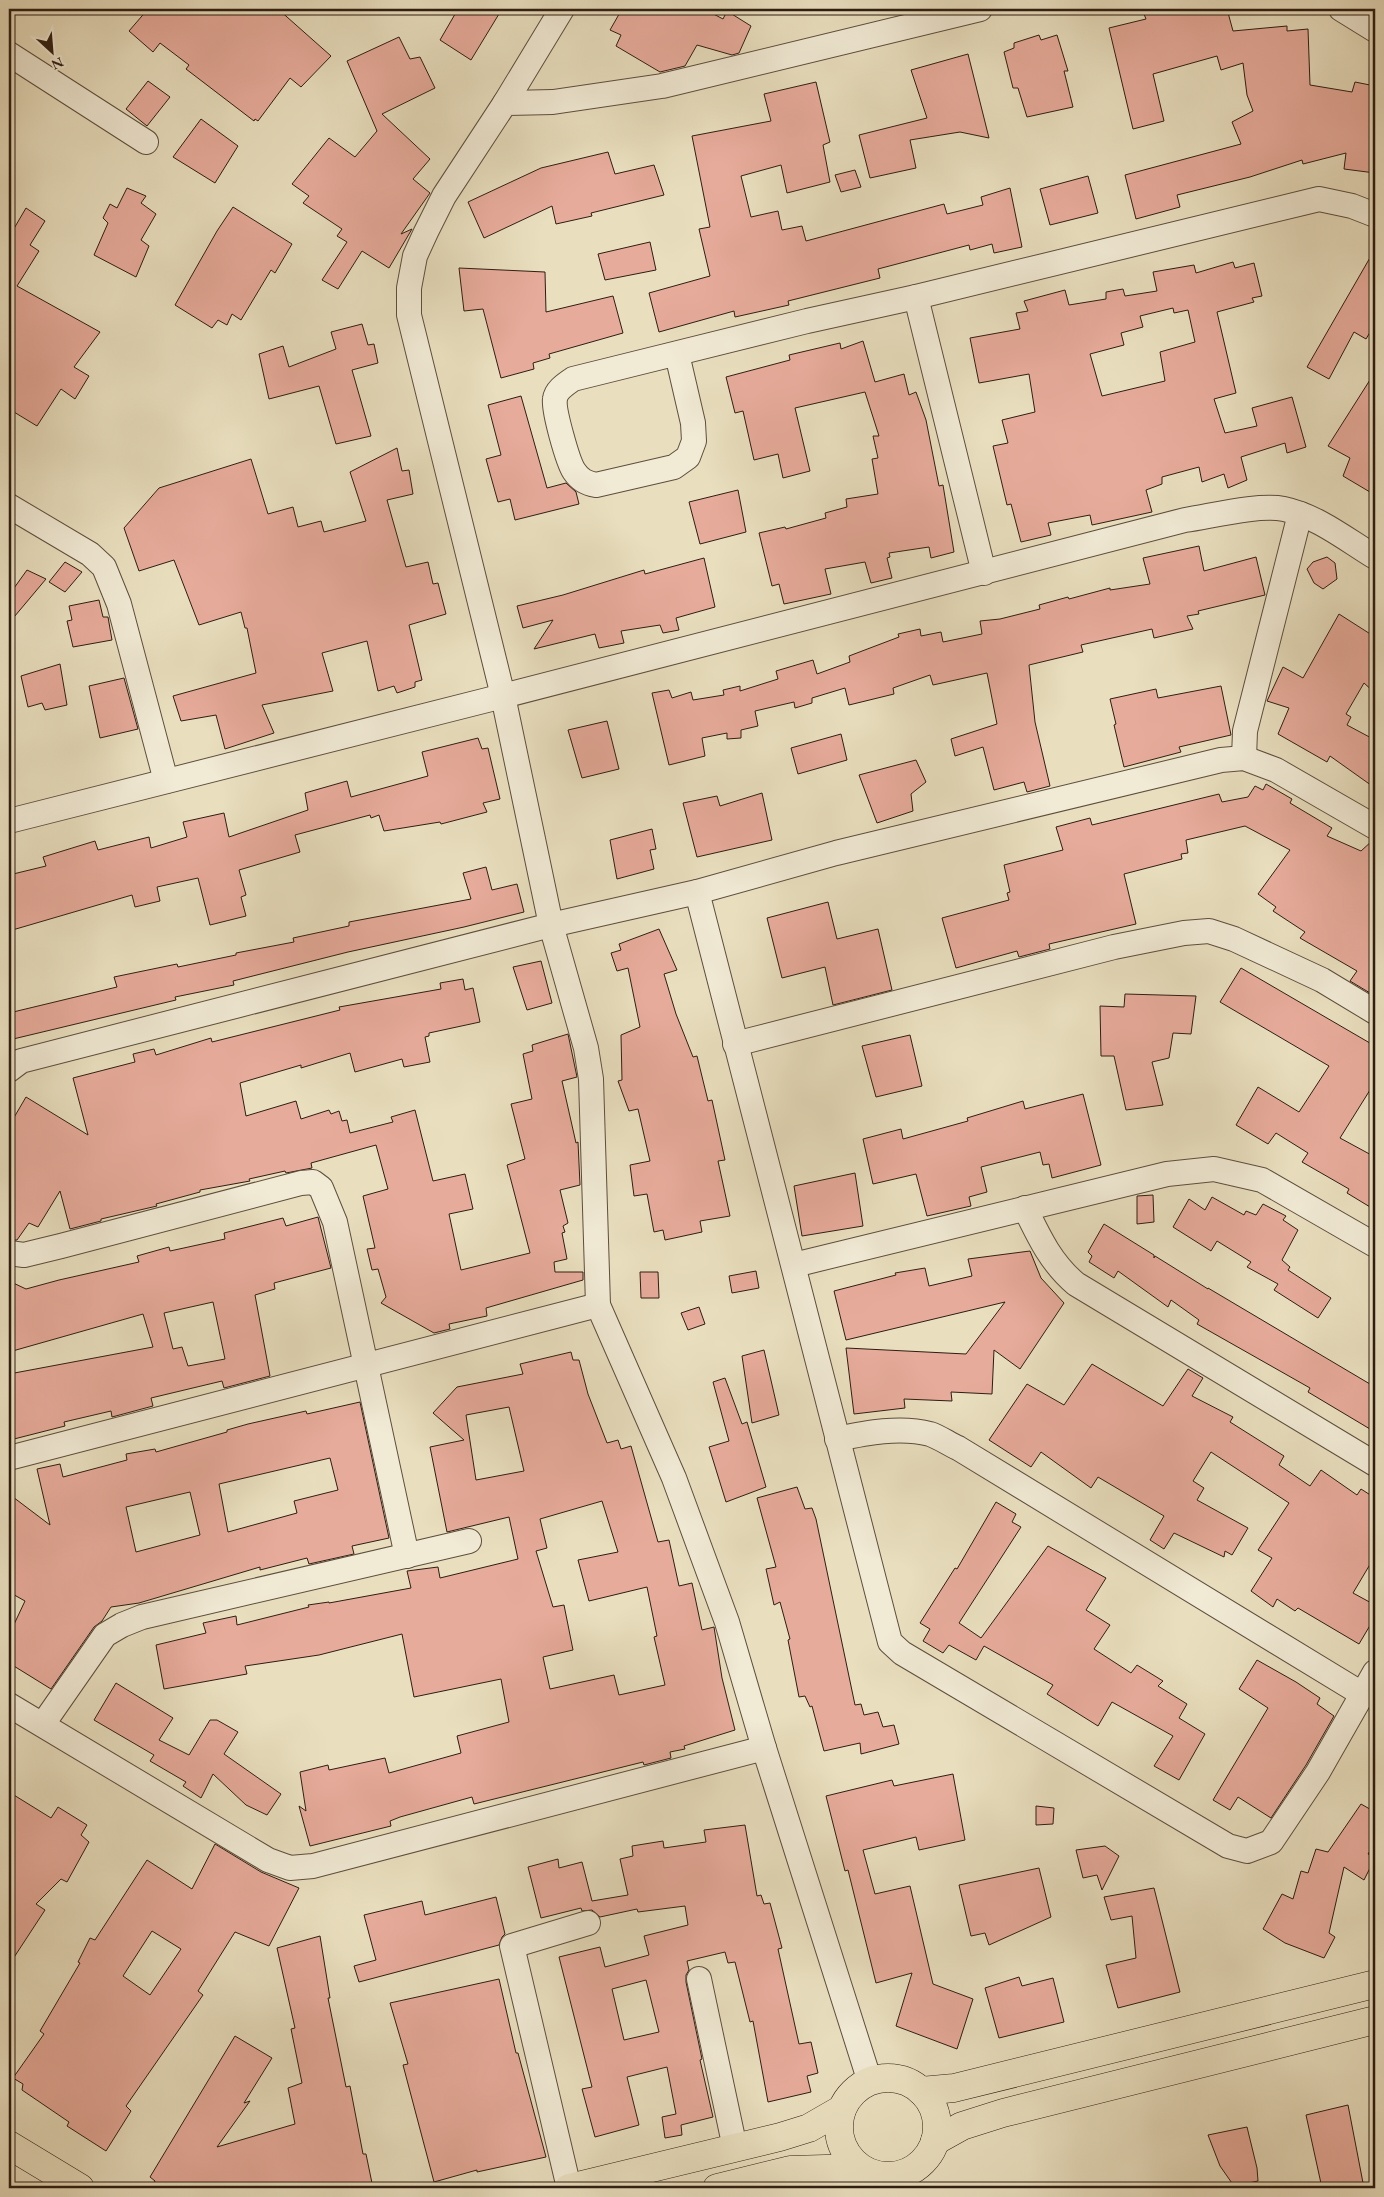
<svg xmlns="http://www.w3.org/2000/svg" width="1384" height="2197" viewBox="0 0 1384 2197" font-family="'EB Garamond',serif">
	<style>
		.building { fill: #e7ab9b; stroke: #2e1d12; fill-rule: evenodd }
		.lines { fill: none; stroke-linecap: round; stroke-linejoin: round }
		.minor-casing { stroke: #5d4e3d; stroke-width: 26 }
		.major-casing { stroke: #2e1d12; stroke-width: 29 }
		.minor { stroke: #f1ead5; stroke-width: 24 }
		.major { stroke: #e9dfbf; stroke-width: 28 }
	</style>
	<rect width="100%" height="100%" fill="#e9dfbf"/>
	<filter id="stains"><feTurbulence type="fractalNoise" baseFrequency=".004" numOctaves="4"/><feColorMatrix values="0 0 0 0 .2 0 0 0 0 .09 0 0 0 0 .02 0 0 0 .5 -.17"/></filter>
	<radialGradient id="worn" r=".72"><stop offset=".6" stop-color="#630" stop-opacity="0"/><stop offset="1" stop-color="#630" stop-opacity=".3"/></radialGradient>
	<!-- building -->
	<g class="building">
		<polygon points="148,9 278,9 331,56 301,87 290,78 258,121 255,119 254,121 186,69 189,65 160,43 153,52 129,31"/>
		<polygon points="458,9 502,9 471,60 440,40"/>
		<polygon points="622,9 704,9 723,19 727,11 751,26 739,53 732,55 697,45 685,66 660,72 616,46 621,35 610,30"/>
		<polygon points="1142,9 1227,9 1233,31 1287,26 1287,31 1308,29 1310,85 1352,92 1355,82 1375,86 1375,173 1344,169 1346,153 1303,164 1302,160 1250,177 1177,195 1180,207 1136,219 1125,175 1241,144 1232,122 1253,111 1247,95 1243,63 1221,70 1217,56 1153,74 1164,121 1133,129 1109,28 1146,19"/>
		<polygon points="1039,35 1041,40 1057,35 1068,71 1064,71 1073,107 1027,117 1018,88 1013,88 1004,52 1014,48 1014,43"/>
		<polygon points="399,37 410,59 420,57 435,88 382,114 430,159 413,179 430,193 401,234 412,229 389,268 362,251 338,289 322,280 347,242 337,236 342,229 303,203 309,196 292,184 329,138 355,157 377,131 347,61"/>
		<polygon points="968,54 989,138 960,132 910,140 916,168 870,178 859,135 927,118 911,70"/>
		<polygon points="148,81 170,97 147,126 126,109"/>
		<polygon points="816,82 830,142 823,145 830,182 787,193 781,165 741,176 751,217 778,211 782,230 802,226 806,241 944,204 947,214 983,205 981,197 1010,188 1022,247 994,253 992,244 970,250 969,245 878,269 880,278 788,301 789,305 735,317 734,311 659,332 649,293 710,276 699,229 710,227 692,136 771,121 764,94"/>
		<polygon points="201,119 238,146 215,183 173,157"/>
		<polygon points="608,152 615,174 654,165 664,195 591,213 592,216 556,224 552,206 484,238 468,202 541,168"/>
		<polygon points="855,170 861,187 841,192 835,175"/>
		<polygon points="1088,176 1098,213 1050,225 1040,189"/>
		<polygon points="127,188 146,196 141,203 156,214 141,240 149,246 136,277 94,255 108,223 103,218 110,204 117,208"/>
		<polygon points="233,207 292,244 275,273 271,270 241,320 232,314 227,325 218,320 212,328 175,305 217,231"/>
		<polygon points="26,208 45,221 30,245 39,251 17,286 100,332 74,367 89,376 75,399 61,389 37,426 9,409 9,237"/>
		<polygon points="650,242 656,270 605,280 598,254"/>
		<polygon points="1375,249 1375,324 1366,339 1354,332 1329,379 1307,367"/>
		<path d="M1233,262L1235,268L1254,263L1262,296L1252,298L1254,302L1217,312L1236,393L1214,399L1225,433L1257,426L1252,408L1292,397L1306,447L1287,453L1285,443L1241,457L1247,480L1228,488L1224,474L1202,482L1199,467L1162,477V484L1146,490L1152,512L1092,525L1090,515L1048,523L1051,535L1021,542L1011,504L1007,505L993,446L1008,443L1002,420L1035,412L1029,374L979,383L970,338L1020,329L1016,313L1028,311L1024,301L1065,290L1069,305L1106,299V292L1123,289L1125,296L1157,291L1153,272L1194,265L1196,273ZM1173,308L1174,313L1188,310L1195,342L1160,352L1165,381L1102,396L1090,354L1124,345L1121,333L1143,327L1140,316Z"/>
		<polygon points="459,268 545,272 546,312 613,296 623,333 549,354 550,358 533,363 534,369 501,378 483,309 464,311"/>
		<polygon points="362,324 368,345 374,344 378,363 352,370 371,436 336,444 319,386 269,399 259,354 283,346 289,367 336,349 331,332"/>
		<polygon points="863,341 875,382 904,374 909,395 916,392 926,420 939,486 943,485 954,552 931,558 929,547 889,553 890,557 887,558 892,578 871,583 865,562 825,569 831,594 784,604 779,584 772,586 759,533 785,527 786,529 826,518 825,513 847,507 846,499 878,494 872,459 878,458 873,436 879,436 865,392 795,408 810,471 783,478 778,454 754,460 743,411 735,413 726,377 790,360 789,355 840,343 841,349"/>
		<polygon points="1375,372 1375,495 1343,476 1350,458 1328,446"/>
		<polygon points="521,396 547,488 566,483 576,492 579,504 515,520 510,499 498,502 486,459 501,455 488,405"/>
		<polygon points="397,448 402,471 409,470 413,494 387,500 406,567 428,562 433,584 438,583 446,614 409,625 422,680 415,682 415,687 397,693 394,686 378,691 367,641 322,653 333,691 262,705 274,733 225,749 216,715 181,721 173,696 256,673 247,628 245,628 241,612 199,625 174,560 139,571 124,528 159,488 251,459 268,514 293,507 298,527 321,521 324,532 366,521 350,472"/>
		<polygon points="738,490 746,532 700,544 689,502"/>
		<polygon points="1199,546 1204,571 1256,557 1265,595 1198,611 1199,614 1187,616 1193,629 1154,638 1152,629 1081,645 1083,652 1029,665 1035,722 1050,786 1027,792 1024,782 994,790 983,747 955,756 951,739 997,724 987,673 933,685 930,675 893,688 894,694 849,705 845,688 812,698 812,703 795,708 794,702 755,711 758,726 741,730 741,738 727,739 727,733 702,738 705,756 669,765 652,693 669,690 672,698 691,692 693,700 724,695 723,690 740,686 740,691 778,679 776,671 813,660 817,674 850,662 849,656 899,637 898,634 920,629 921,636 941,632 943,642 982,634 980,621 1000,619 1040,609 1039,605 1068,597 1069,599 1110,588 1110,590 1150,584 1143,558"/>
		<polygon points="1327,557 1335,563 1337,579 1323,589 1314,583 1307,569 1313,562"/>
		<polygon points="704,558 715,607 676,618 679,630 663,633 660,625 621,631 624,643 599,648 595,634 534,649 553,620 523,628 517,606 563,595 644,570 645,574"/>
		<polygon points="65,562 82,572 65,592 49,582"/>
		<polygon points="27,570 46,579 9,623 9,595"/>
		<polygon points="99,600 103,617 108,617 112,640 73,647 67,621 72,620 69,606"/>
		<polygon points="1339,614 1375,637 1375,693 1364,683 1346,714 1351,717 1347,725 1375,740 1375,788 1330,756 1327,762 1278,734 1289,708 1267,701 1283,667 1303,678"/>
		<polygon points="60,664 67,705 45,710 42,703 28,707 21,676"/>
		<polygon points="124,678 138,729 100,738 89,686"/>
		<polygon points="1221,686 1231,735 1179,747 1181,752 1124,767 1114,725 1116,724 1110,699 1156,689 1158,698"/>
		<polygon points="607,721 619,769 582,778 568,730"/>
		<polygon points="841,734 847,760 798,774 791,748"/>
		<polygon points="478,738 482,749 488,748 500,799 483,803 487,812 441,824 440,822 384,831 379,815 371,818 370,815 295,835 300,852 239,870 246,895 241,897 246,916 210,925 198,878 157,887 160,901 135,907 132,895 9,931 9,875 46,866 43,857 95,841 98,850 149,837 151,848 187,837 183,822 224,813 229,837 308,810 305,793 347,781 351,797 428,776 422,752"/>
		<polygon points="916,760 926,782 911,794 913,811 877,823 859,775"/>
		<polygon points="1266,784 1292,799 1290,803 1332,828 1327,836 1361,851 1373,840 1375,841 1375,996 1350,981 1357,971 1300,938 1305,932 1273,911 1276,907 1258,894 1290,850 1245,826 1186,840 1188,853 1181,854 1182,859 1124,874 1136,924 1049,944 1050,949 1019,957 1017,951 956,968 942,918 1009,900 1007,893 1010,892 1004,865 1063,850 1056,827 1090,818 1092,825 1219,794 1222,802 1248,797 1255,786 1263,790"/>
		<polygon points="762,793 772,840 697,857 683,803 717,796 720,806"/>
		<polygon points="652,829 656,849 650,850 654,869 617,879 610,840"/>
		<polygon points="486,867 492,890 517,884 524,912 464,927 348,952 233,981 234,985 175,997 176,1000 9,1040 9,1013 117,987 114,977 177,964 178,967 236,955 236,953 294,942 293,938 349,926 349,922 471,899 463,873"/>
		<polygon points="828,902 837,939 878,929 892,990 833,1005 825,967 782,978 767,918"/>
		<polygon points="659,929 677,970 664,974 676,1014 693,1057 697,1056 708,1101 712,1100 725,1160 718,1161 730,1216 700,1221 702,1232 665,1240 663,1230 654,1232 647,1194 634,1196 630,1165 650,1161 638,1109 629,1111 618,1081 622,1080 621,1035 640,1027 628,968 617,971 611,953 621,950 619,944"/>
		<polygon points="541,961 552,1003 527,1010 513,967"/>
		<polygon points="1241,968 1375,1046 1375,1082 1340,1138 1375,1157 1375,1210 1347,1193 1349,1189 1302,1162 1308,1153 1276,1133 1268,1144 1236,1125 1258,1087 1299,1112 1329,1066 1220,1002"/>
		<polygon points="463,979 465,990 473,988 480,1022 429,1033 429,1036 425,1037 430,1062 404,1067 402,1059 355,1072 350,1053 301,1068 301,1065 240,1083 246,1116 296,1101 301,1119 329,1110 331,1114 339,1111 342,1121 347,1120 350,1133 393,1122 391,1117 415,1110 433,1181 465,1174 473,1209 449,1214 461,1270 530,1253 507,1165 525,1159 511,1104 532,1099 523,1054 533,1051 532,1045 568,1034 577,1077 562,1081 576,1143 578,1142 580,1185 560,1190 568,1223 563,1226 565,1232 562,1233 567,1259 554,1262 555,1272 583,1272 583,1280 486,1308 487,1316 449,1324 450,1329 434,1333 381,1303 386,1297 378,1269 372,1270 367,1249 375,1248 363,1196 388,1189 376,1145 311,1163 312,1168 286,1173 285,1171 249,1179 250,1181 200,1190 200,1192 156,1204 157,1206 101,1219 101,1221 70,1229 60,1191 38,1227 29,1223 17,1240 9,1240 9,1126 26,1097 88,1135 73,1078 135,1062 133,1054 154,1049 156,1055 211,1038 212,1042 340,1010 339,1007 441,989 440,983"/>
		<polygon points="1125,994 1196,996 1191,1034 1173,1033 1169,1058 1152,1062 1163,1105 1126,1110 1114,1056 1101,1056 1100,1006 1124,1007"/>
		<polygon points="910,1035 922,1086 876,1097 862,1046"/>
		<polygon points="1083,1094 1101,1165 1052,1178 1049,1164 1043,1165 1040,1152 981,1167 987,1192 969,1197 971,1206 927,1216 916,1174 873,1184 863,1139 901,1129 903,1139 968,1121 967,1118 1023,1101 1025,1109"/>
		<polygon points="855,1173 863,1226 802,1236 794,1186"/>
		<polygon points="1153,1195 1154,1222 1137,1224 1137,1196"/>
		<polygon points="1212,1197 1244,1215 1246,1211 1256,1215 1263,1204 1286,1216 1283,1220 1298,1230 1282,1260 1290,1267 1288,1270 1331,1298 1318,1318 1274,1290 1278,1284 1247,1267 1251,1262 1217,1241 1211,1251 1173,1227 1189,1199 1205,1210"/>
		<path d="M318,1217L331,1268L274,1283L275,1289L255,1295L270,1376L224,1388L222,1381L151,1398L153,1406L112,1417L111,1411L64,1422L65,1426L14,1439L9,1418V1374L153,1347L143,1314L9,1352V1281L26,1289L59,1280L139,1262L137,1256L169,1247L170,1251L225,1239L224,1233L283,1218L286,1226ZM213,1302L225,1359L188,1366L182,1347L173,1349L164,1313Z"/>
		<polygon points="1104,1224 1154,1255 1154,1258 1155,1256 1208,1289 1208,1288 1375,1387 1375,1432 1308,1392 1310,1388 1197,1324 1199,1320 1171,1300 1168,1307 1118,1271 1114,1278 1089,1262 1092,1256 1088,1252"/>
		<polygon points="1030,1251 1041,1278 1064,1303 1020,1369 994,1350 992,1394 951,1392 952,1401 904,1399 905,1408 854,1414 846,1348 966,1354 1005,1302 846,1340 834,1291 896,1275 895,1273 925,1268 929,1286 972,1276 968,1259"/>
		<polygon points="756,1271 759,1288 732,1293 729,1276"/>
		<polygon points="640,1272 658,1272 659,1298 641,1298"/>
		<polygon points="699,1307 705,1324 688,1330 681,1313"/>
		<polygon points="764,1350 779,1415 752,1423 742,1356"/>
		<path d="M571,1352L573,1360H579L588,1394L607,1443L618,1440L621,1449L631,1446L658,1542L669,1540L679,1586L692,1583L702,1630L714,1627L722,1678L735,1730L684,1746L685,1749L670,1752L671,1758L644,1765L643,1762L474,1804L472,1797L400,1817L390,1821L391,1826L310,1846L299,1806L306,1811L300,1772L328,1765L329,1770L385,1758L389,1773L461,1753L457,1736L509,1722L501,1679L414,1697L402,1634L319,1655L245,1666L247,1674L164,1689L156,1645L206,1633L203,1623L236,1616L237,1625L309,1607L308,1605L329,1602V1603L411,1588L407,1571L438,1567L440,1578L518,1559L509,1517L447,1532L430,1447L464,1440L433,1413L457,1387L523,1374L520,1364ZM509,1407L524,1471L476,1480L466,1415ZM602,1501L618,1552L578,1560L589,1601L647,1587L657,1636L654,1637L665,1685L619,1695L614,1675L550,1689L543,1657L573,1650L564,1605L553,1607L536,1551L547,1548L540,1519Z"/>
		<polygon points="1092,1364 1163,1406 1188,1369 1203,1378 1192,1396 1233,1417 1230,1422 1284,1456 1279,1465 1310,1486 1321,1470 1357,1495 1361,1489 1375,1498 1375,1556 1353,1593 1375,1605 1375,1617 1359,1644 1298,1608 1295,1611 1277,1599 1273,1607 1251,1591 1272,1558 1258,1550 1289,1503 1211,1452 1193,1481 1204,1488 1197,1500 1248,1528 1232,1555 1225,1551 1224,1557 1174,1533 1164,1549 1150,1540 1164,1516 1098,1477 1091,1488 1041,1452 1031,1467 989,1440 1027,1384 1064,1405"/>
		<polygon points="725,1378 742,1424 747,1422 766,1487 726,1502 709,1447 729,1441 713,1382"/>
		<path d="M360,1402L389,1538L352,1546L354,1554L309,1564L307,1558L260,1570V1567L139,1603L111,1607L102,1621L94,1627L51,1689L9,1663V1635L25,1601L9,1592V1494L50,1525L37,1469L60,1464L63,1477L127,1460L126,1454L155,1449L156,1452L227,1432V1430L248,1424L306,1411L307,1414ZM330,1458L338,1490L294,1501L297,1513L228,1532L219,1484ZM190,1492L200,1535L136,1552L126,1507Z"/>
		<polygon points="797,1487 805,1509 812,1508 816,1519 855,1705 861,1704 864,1715 878,1712 883,1727 894,1725 899,1744 861,1754 860,1743 824,1751 812,1706 810,1707 805,1696 799,1697 788,1640 790,1639 780,1602 774,1605 766,1569 776,1567 757,1498"/>
		<polygon points="996,1502 1016,1514 1012,1522 1021,1527 959,1623 981,1638 1048,1546 1106,1578 1086,1610 1110,1625 1094,1649 1131,1673 1137,1665 1163,1681 1158,1686 1187,1704 1179,1718 1205,1734 1179,1780 1154,1766 1173,1736 1112,1702 1098,1726 1047,1694 1053,1685 984,1646 976,1660 949,1645 943,1653 923,1641 930,1629 920,1623 955,1568 957,1569"/>
		<polygon points="1257,1660 1296,1682 1320,1698 1317,1704 1334,1716 1306,1765 1271,1818 1238,1797 1230,1810 1213,1800 1268,1708 1239,1689"/>
		<polygon points="116,1683 173,1718 159,1740 189,1755 210,1720 217,1720 238,1732 224,1754 281,1794 267,1815 246,1805 213,1774 201,1798 183,1786 186,1782 150,1761 154,1755 94,1720"/>
		<polygon points="953,1774 965,1840 919,1850 916,1837 863,1850 875,1894 910,1886 933,1984 973,1999 957,2049 896,2026 912,1973 876,1983 848,1870 845,1871 826,1796 892,1780 894,1786"/>
		<polygon points="9,1792 51,1818 58,1807 87,1825 81,1835 89,1842 67,1882 61,1879 36,1904 45,1910 9,1965"/>
		<polygon points="1361,1804 1375,1812 1375,1843 1368,1854 1375,1858 1364,1880 1344,1867 1329,1933 1335,1937 1324,1958 1285,1943 1263,1929 1282,1894 1293,1899 1301,1871 1308,1873 1316,1849 1328,1852"/>
		<polygon points="1036,1806 1054,1808 1053,1824 1036,1825"/>
		<path d="M745,1825L757,1896L761,1895L764,1904L770,1903L782,1948L778,1949L799,2044L811,2042L818,2073L807,2076L811,2092L768,2102L753,2021L750,2022L735,1962L728,1963L725,1952L687,1961L689,1970L686,1975V1982L702,2059L700,2060L713,2117L681,2125L682,2135L665,2138L662,2117L676,2114L667,2067L627,2077L639,2125L595,2137L582,2089L592,2087L559,1957L600,1947L605,1967L649,1955L644,1936L688,1925L685,1906L638,1912L637,1909L600,1917L592,1910L582,1911L581,1908L541,1918L528,1867L558,1859L559,1868L582,1862L592,1901L628,1895L620,1859L633,1856L632,1846L663,1841L664,1848L706,1842L704,1830ZM646,1980L659,2032L624,2040L612,1989Z"/>
		<path d="M215,1844L261,1872L299,1888L269,1946L235,1932L198,1991L203,1995L126,2106L131,2111L106,2151L67,2126L69,2122L22,2090L23,2084L13,2078L44,2034L40,2031L80,1963L78,1962L90,1938L95,1940L147,1860L192,1889ZM152,1931L181,1949L150,1995L123,1976Z"/>
		<polygon points="1105,1846 1119,1856 1102,1890 1097,1875 1083,1878 1076,1850"/>
		<polygon points="1039,1868 1051,1917 989,1945 985,1933 971,1936 959,1885"/>
		<polygon points="1154,1888 1180,1992 1118,2008 1106,1965 1136,1958 1132,1916 1111,1920 1104,1897"/>
		<polygon points="496,1897 505,1934 502,1937 499,1945 359,1982 354,1966 376,1960 364,1915 422,1901 425,1915"/>
		<polygon points="320,1936 330,1998 328,1998 346,2087 350,2086 363,2154 366,2154 373,2188 152,2188 155,2181 150,2177 235,2036 272,2058 244,2103 250,2101 217,2147 295,2124 288,2088 302,2083 291,2029 295,2028 277,1948"/>
		<polygon points="1019,1977 1022,1986 1053,1978 1064,2022 999,2038 985,1988"/>
		<polygon points="499,1979 516,2053 518,2053 546,2157 477,2172 477,2170 434,2182 403,2065 408,2064 390,2003"/>
		<polygon points="1348,2105 1364,2188 1322,2188 1306,2115"/>
		<polygon points="1247,2127 1257,2168 1258,2181 1234,2186 1220,2166 1208,2135"/>
	</g>
	<g class="lines">
		<defs>
			<g id="minor">
				<polyline points="1341,9 1375,30"/>
				<polyline points="9,54 146,142"/>
				<polyline points="505,103 562,9"/>
				<polyline points="916,297 984,573"/>
				<path d="M677,354L693,423L694,441L688,457L674,467L596,485C586,483 580,480 574,471C568,462 553,410 555,399C556,390 566,384 573,379L807,321L916,297L1319,199L1352,206L1375,215"/>
				<polyline points="9,506 90,554 104,567 119,604 166,781"/>
				<polyline points="1244,758 1245,731 1300,514"/>
				<path d="M9,821L503,696L1185,520C1212,516 1258,504 1284,509C1317,516 1347,540 1375,557"/>
				<polyline points="697,892 890,1642 902,1653 1228,1846 1247,1851 1271,1842 1318,1772 1375,1672"/>
				<polyline points="735,1044 1114,947 1184,933 1209,931 1234,939 1322,980 1375,1012"/>
				<polyline points="9,1070 21,1061 551,925 697,892 836,853 1221,760 1244,758 1276,770 1375,827"/>
				<path d="M1025,1208C1039,1237 1051,1263 1076,1284L1375,1464"/>
				<polyline points="9,1253 24,1255 61,1246 301,1183 313,1182 321,1188 335,1222 407,1556"/>
				<polyline points="794,1265 1167,1174 1214,1169 1262,1180 1375,1245"/>
				<path d="M837,1439C866,1433 900,1426 930,1434C939,1437 949,1444 958,1448L1362,1694"/>
				<polyline points="9,1458 598,1305"/>
				<polyline points="9,1705 268,1860 290,1868 313,1866 764,1748 727,1622 674,1478 598,1305 591,1079 586,1048 551,925 503,696 409,315 409,288 415,256 426,232 444,196 505,103 553,102 662,86 980,9"/>
				<polyline points="43,1724 105,1635 122,1625 142,1617 469,1541"/>
				<polyline points="764,1748 870,2082"/>
				<polyline points="699,1979 735,2148"/>
				<polyline points="890,2176 892,2188"/>
				<polyline points="569,2188 512,1946 588,1923"/>
			</g>
			<g id="major">
				<circle cx="888" cy="2127" r="49"/>
				<polyline points="921,2091 954,2088 1375,1984"/>
				<polyline points="935,2141 962,2126 1003,2113 1375,2020"/>
				<polyline points="9,2145 80,2188"/>
				<polyline points="569,2188 780,2137 809,2128 842,2109"/>
				<polyline points="717,2188 790,2170 860,2168"/>
			</g>
		</defs>
		<!-- minor casing -->
		<use href="#minor" class="minor-casing"/>
		<!-- major casing -->
		<use href="#major" class="major-casing"/>
		<!-- minor -->
		<use href="#minor" class="minor"/>
		<!-- major -->
		<use href="#major" class="major"/>
	</g>
	<!-- margin -->
	<rect width="1384" height="2197" fill="none" stroke="#e9dfbf" stroke-width="30"/>
	<rect x="10" y="10" width="1364" height="2177" fill="none" stroke="#2e1d12" stroke-width="2.5"/>
	<rect x="15" y="15" width="1354" height="2167" fill="none" stroke="#2e1d12"/>
	<!-- north arrow -->
	<g transform="translate(52 52) rotate(154)" stroke="#f1ead5" stroke-width="4" paint-order="stroke">
	<path d="M0-4L9 19L0 12L-9 19Z" fill="#2e1d12"/>
	<text y="-8" font-size="14" font-weight="bold" text-anchor="middle" fill="#2e1d12">N</text>
	</g>
	<rect width="100%" height="100%" filter="url(#stains)"/>
	<rect width="100%" height="100%" fill="url(#worn)"/>
</svg>
